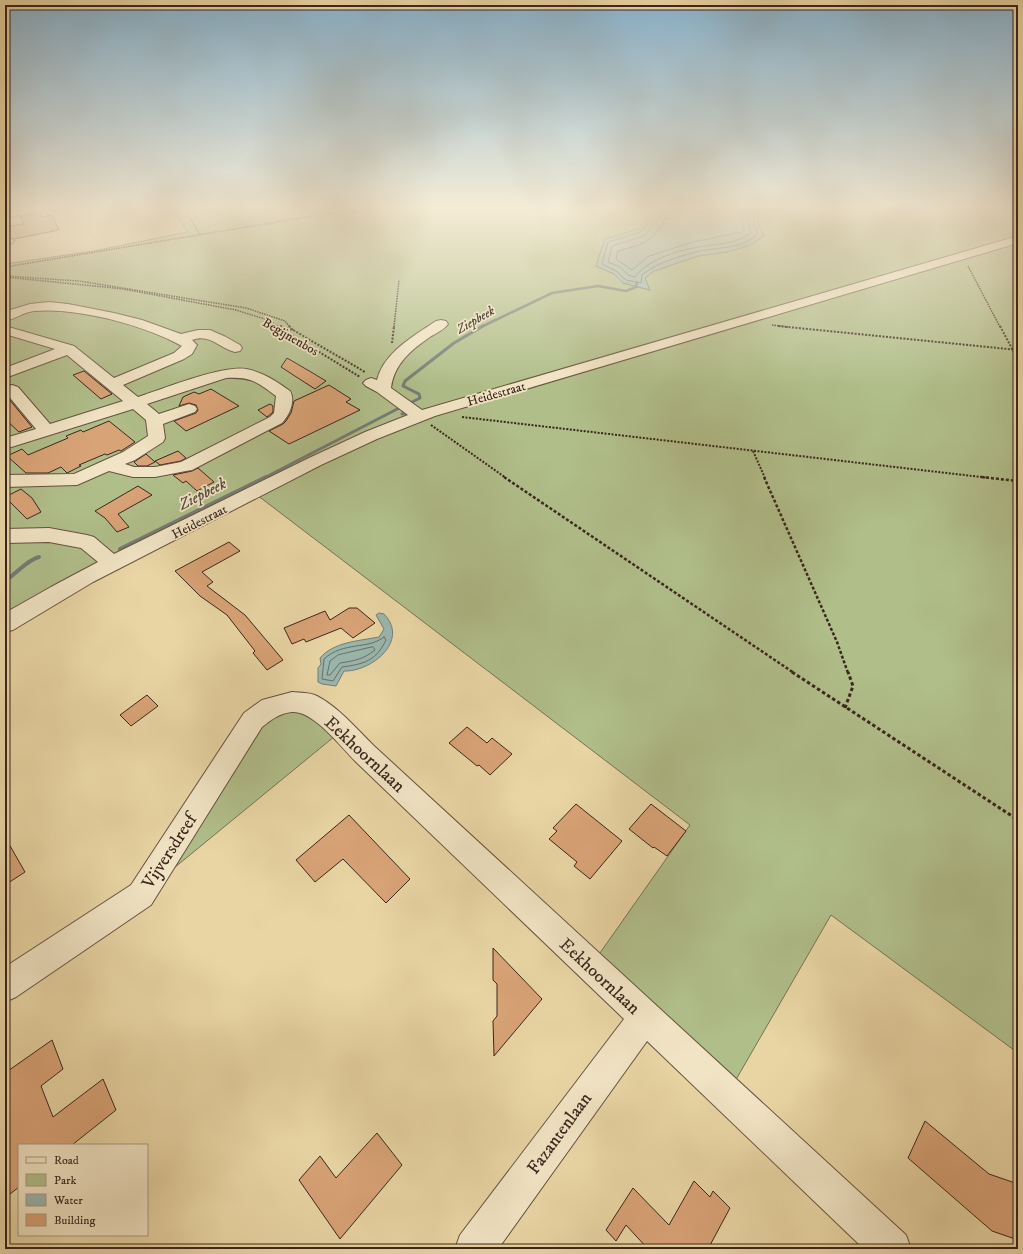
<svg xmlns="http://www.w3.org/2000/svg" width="1023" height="1254" viewBox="0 0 1023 1254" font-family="'IM FELL DW Pica',serif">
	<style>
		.green { fill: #b0be8a; stroke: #767254 }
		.water { fill: #9ab7af; stroke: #747d75 }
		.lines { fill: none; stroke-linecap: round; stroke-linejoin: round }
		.shore { stroke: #6a6f66; stroke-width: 1 }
		.stream-far2 { stroke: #747d75; stroke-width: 2.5 }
		.stream-far1 { stroke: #747d75; stroke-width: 3 }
		.stream { stroke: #747d75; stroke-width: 4 }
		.building { fill: #d8a377; stroke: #3b271e }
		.minor-casing { stroke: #665240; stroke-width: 2 }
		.path-far3 { stroke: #3b271e; stroke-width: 1.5; stroke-dasharray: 1.5 1; stroke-linecap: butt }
		.path-far2 { stroke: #3b271e; stroke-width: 2; stroke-dasharray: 2 1.5; stroke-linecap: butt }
		.path-far1 { stroke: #3b271e; stroke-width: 2.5; stroke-dasharray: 3 2; stroke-linecap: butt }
		.path { stroke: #3b271e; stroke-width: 3; stroke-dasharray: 3.5 2.5; stroke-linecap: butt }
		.minor { fill: #f1e4c4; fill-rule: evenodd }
		.labels { text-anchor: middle; stroke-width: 3.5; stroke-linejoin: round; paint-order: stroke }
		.far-water-label { font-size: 13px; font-style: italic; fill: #534b42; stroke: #f1e4c4 }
		.far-street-label { font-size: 13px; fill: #3b271e; stroke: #f1e4c4 }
		.water-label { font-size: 16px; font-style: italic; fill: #534b42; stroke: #f1e4c4 }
		.near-street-label { font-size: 18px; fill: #3b271e; stroke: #f1e4c4 }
	</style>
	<rect width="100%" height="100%" fill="#e9d5a4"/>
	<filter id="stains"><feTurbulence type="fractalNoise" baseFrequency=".005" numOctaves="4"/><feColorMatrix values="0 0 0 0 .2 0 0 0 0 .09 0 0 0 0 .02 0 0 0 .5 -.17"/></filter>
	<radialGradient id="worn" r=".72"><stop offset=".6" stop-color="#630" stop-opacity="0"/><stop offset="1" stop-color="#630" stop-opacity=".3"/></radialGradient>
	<!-- green -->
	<g class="green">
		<polygon points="172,209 654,209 639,229 605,239 596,266 614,274 623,283 649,290 645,278 654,271 698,256 727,252 748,246 764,236 758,225 758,215 775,209 1018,209 1018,1053 831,915 734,1083 595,960 690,825 257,495 405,416 337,445 5,615 5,574 7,572 5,550 5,264 94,251 187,232"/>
		<polygon points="305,710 335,736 163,877 257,727 283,711"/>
	</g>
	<!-- water -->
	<g class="water">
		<polygon points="654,209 775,209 758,215 758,225 764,236 748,246 727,252 698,256 654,271 645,278 650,290 623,283 614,274 596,266 605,239 639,229"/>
		<path d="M379,613L384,614C410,641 371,672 344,671L336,686L322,684L318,682V668L321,664L320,658C334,642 358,641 379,637L384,629L376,615Z"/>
	</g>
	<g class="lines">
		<!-- shore -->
		<g class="shore">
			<path d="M657,209L656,213L641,232L608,242L602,264L616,271L626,280L641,283L642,275C658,262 680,256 700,251C720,247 744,249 758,233C754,226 752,220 756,212L762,209"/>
			<path d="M662,209L660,216L644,236L612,246L608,262L620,267L628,275L635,277C651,257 680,250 704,246C720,244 737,243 751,233L748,219L751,209"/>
			<path d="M668,209C666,221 656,236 645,242C637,247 627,248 618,251L616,259L632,270L649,256L693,242L742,232L744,230L742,219L744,209"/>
			<path d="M384,637L386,640C376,661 364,664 342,667L333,681L322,679L324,659C344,641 368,650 384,637Z"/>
			<path d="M373,647L375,650C364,659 354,661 340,663L330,675H327L330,661L338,655Z"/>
		</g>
		<!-- stream-far2 -->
		<polyline class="stream-far2" points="481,327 552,293 598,286 626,291 636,287 637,282"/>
		<!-- stream-far1 -->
		<g class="stream-far1">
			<polyline points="410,403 420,398 419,394 403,386 405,381 454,343 483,326"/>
			<polyline points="402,414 410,411"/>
			<polyline points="264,478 403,406"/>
		</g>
		<!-- stream -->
		<g class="stream">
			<polyline points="120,549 266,477"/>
			<path d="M5,581C17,573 27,560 39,557"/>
		</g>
	</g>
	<!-- building -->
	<g class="building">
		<polygon points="41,213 42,217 52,215 59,230 14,239 5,237 5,227 24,224 20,217"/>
		<polygon points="287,358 311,372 326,381 315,389 281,367"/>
		<polygon points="84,371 112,394 101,399 73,375"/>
		<polygon points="329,385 351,399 346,402 360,410 289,444 269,431 283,424 286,421 291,413 294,401"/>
		<polygon points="211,389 239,406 186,431 174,421 196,413 198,410 196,405 189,403 179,406 183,397 194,392 199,394"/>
		<polygon points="5,396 9,399 32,427 19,432 5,419"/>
		<polygon points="270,404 273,406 273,412 267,417 258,410"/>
		<polygon points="109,421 135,442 121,451 119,450 107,455 105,454 79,465 81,466 67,473 61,467 48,473 26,473 7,456 22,449 28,455 68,438 66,436 81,430 83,432"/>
		<polygon points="178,451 186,458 181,461 160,465 155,461"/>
		<polygon points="146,454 155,462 147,466 138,466 134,462"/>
		<polygon points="198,468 214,482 197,491 186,481 183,483 173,475 192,471"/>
		<polygon points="138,486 152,495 118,514 129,527 117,532 105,518 95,511"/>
		<polygon points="21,489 32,498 41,512 27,519 5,497"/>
		<polygon points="229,542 240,551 202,572 213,582 207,586 245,615 283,660 267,670 253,653 255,651 227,615 200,596 175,571"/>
		<polygon points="349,608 357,608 375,623 353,638 341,628 306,642 304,639 292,644 284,628 325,611 330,620"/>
		<polygon points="147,695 158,706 131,726 120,715"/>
		<polygon points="467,727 487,743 492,738 512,754 490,775 479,765 477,766 449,743"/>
		<polygon points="576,804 622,841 590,879 574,866 577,862 549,839 557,831 553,828"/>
		<polygon points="651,804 686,831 667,856 654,847 653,848 629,829"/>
		<polygon points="349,815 410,879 386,903 343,859 315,882 296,860"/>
		<polygon points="5,837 25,872 5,885"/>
		<polygon points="493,948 542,999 494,1056 493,1021 497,1016 497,984 493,980"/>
		<polygon points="52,1040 63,1069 41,1086 53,1117 103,1079 116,1110 72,1145 19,1145 19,1187 5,1198 5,1073"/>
		<polygon points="925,1121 989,1174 1018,1184 1018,1240 992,1231 908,1158"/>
		<polygon points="377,1133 402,1165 340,1239 299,1180 320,1156 336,1178"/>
		<polygon points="694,1181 710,1197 713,1191 730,1208 708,1249 648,1249 626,1225 616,1241 606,1230 633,1188 669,1225"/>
	</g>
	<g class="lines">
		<defs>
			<g id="minor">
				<polygon points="17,209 40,209 39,211 5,218 5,212"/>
				<path d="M1018,236V243L435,416L377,439L321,465L93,582L13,630L5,632V613L51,587L98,562L81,548L49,542L5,543V529L49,528L87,535L94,537L114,554L309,458L365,432L408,415L377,392L366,386L363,383L366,380L371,378L377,380C384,352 414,336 436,321L441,320L446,321L448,324C444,330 436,333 430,337C411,350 394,364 391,388L422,410Z"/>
				<polygon points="5,238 12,239 14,241 12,243 5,245"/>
				<path d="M49,302L68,304L114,313L142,320L181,334L198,330H210L226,337L240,345L242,348L240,351L235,352C219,348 210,333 192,340L197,345L192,354L184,359L123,385L138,397C163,389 222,365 246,369C263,372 276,381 290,391C296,401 289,416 282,423L192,470L186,471L155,477H133L109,471L77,485L5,487V475L74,474L123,452L148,436L146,420L133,409L5,449V438L36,429L6,393L5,389L6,387L12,385L18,387L50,424L123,401L67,355L5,378V368L55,349L5,334V326L74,346L114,378L174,353L182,346C144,325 77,307 34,311C24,312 15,319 5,321V312L7,311L30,304ZM226,378C251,377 256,381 276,396L274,413L270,417L181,462L155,467H134L125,464L135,460L163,442L165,438L163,424L195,412L197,409L195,406L189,404L159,414L147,404Z"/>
				<path d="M292,692C300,693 309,692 317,696C338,707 356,728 373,745L906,1235L911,1249H864L647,1041L498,1249H455L460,1235L624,1019L355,761C341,747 313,710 292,712C280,713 271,720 262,727L151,905L16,997L5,1002V967L131,885L244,713L262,700Z"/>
			</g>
		</defs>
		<!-- minor casing -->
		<use href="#minor" class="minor-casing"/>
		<!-- path-far3 -->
		<g class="path-far3">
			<polyline points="185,209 200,235"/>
			<polyline points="348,210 351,213 376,209"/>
			<polyline points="968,266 1000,327"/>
			<polyline points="5,267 349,210"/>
			<polyline points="5,276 79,281 246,308 285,321 290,327"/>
			<polyline points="5,277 123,289 236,310 268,320 279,327"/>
			<polyline points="772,325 788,327"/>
			<polyline points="280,326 282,327"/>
			<polyline points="394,327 399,280"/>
		</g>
		<!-- path-far2 -->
		<g class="path-far2">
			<polyline points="277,326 360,377"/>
			<polyline points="280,326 293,330 365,372"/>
			<polyline points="289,326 293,330"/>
			<polyline points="778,326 1018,350"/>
			<polyline points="1000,326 1018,360"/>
			<polyline points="392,343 394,326"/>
			<polyline points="462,417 990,478"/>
			<polyline points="431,425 506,478"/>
			<polyline points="753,451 765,478"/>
		</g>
		<!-- path-far1 -->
		<g class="path-far1">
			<polyline points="504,477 794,673"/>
			<polyline points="764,477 837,642 848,673"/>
			<polyline points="981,477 1018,481"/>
		</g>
		<!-- path -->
		<g class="path">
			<polyline points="792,672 1018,820"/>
			<polyline points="845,708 853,686 848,672"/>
		</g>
		<!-- minor -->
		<use href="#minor" class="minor"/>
	</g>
	<!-- sky -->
	<linearGradient id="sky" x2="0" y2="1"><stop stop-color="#89b5d1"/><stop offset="0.54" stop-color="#f5ecd6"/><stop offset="1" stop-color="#f5ecd6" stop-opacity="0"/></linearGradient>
	<rect width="1023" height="385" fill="url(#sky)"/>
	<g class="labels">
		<!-- far-water labels -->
		<g class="far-water-label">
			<text transform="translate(475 319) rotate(-30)" y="5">Ziepbeek</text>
		</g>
		<!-- far-street labels -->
		<g class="far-street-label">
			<text transform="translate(291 336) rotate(30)" y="5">Begijnenbos</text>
			<text transform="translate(496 393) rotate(-16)" y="5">Heidestraat</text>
			<text transform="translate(199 521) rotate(-27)" y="5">Heidestraat</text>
		</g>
		<!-- water labels -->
		<g class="water-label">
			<text transform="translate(202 493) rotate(-27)" y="6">Ziepbeek</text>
		</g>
		<!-- near-street labels -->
		<g class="near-street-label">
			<text transform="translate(365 754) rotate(43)" y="6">Eekhoornlaan</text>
			<text transform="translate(169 851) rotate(-57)" y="6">Vijversdreef</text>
			<text transform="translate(600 976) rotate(43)" y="6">Eekhoornlaan</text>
			<text transform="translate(559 1133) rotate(-54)" y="6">Fazantenlaan</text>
		</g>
	</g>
	<!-- margin -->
	<rect width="1023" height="1254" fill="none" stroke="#e9d5a4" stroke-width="20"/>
	<rect x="6" y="6" width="1011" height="1242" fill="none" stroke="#3b271e" stroke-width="2"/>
	<rect x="10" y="10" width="1003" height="1234" fill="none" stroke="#3b271e"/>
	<!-- legend -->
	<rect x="18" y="1144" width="130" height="92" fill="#f1e4c4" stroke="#a89882"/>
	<rect x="26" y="1157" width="20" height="6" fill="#f1e4c4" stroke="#a89882"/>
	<text x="54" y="1164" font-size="12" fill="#3b271e">Road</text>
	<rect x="26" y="1174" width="20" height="12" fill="#b0be8a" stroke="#a89882"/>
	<text x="54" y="1184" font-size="12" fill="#3b271e">Park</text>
	<rect x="26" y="1194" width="20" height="12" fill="#9ab7af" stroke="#a89882"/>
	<text x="54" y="1204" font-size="12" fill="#3b271e">Water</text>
	<rect x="26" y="1214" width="20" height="12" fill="#d8a377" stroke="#a89882"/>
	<text x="54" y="1224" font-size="12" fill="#3b271e">Building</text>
	<rect width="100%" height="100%" filter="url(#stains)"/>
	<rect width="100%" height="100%" fill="url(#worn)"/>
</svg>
